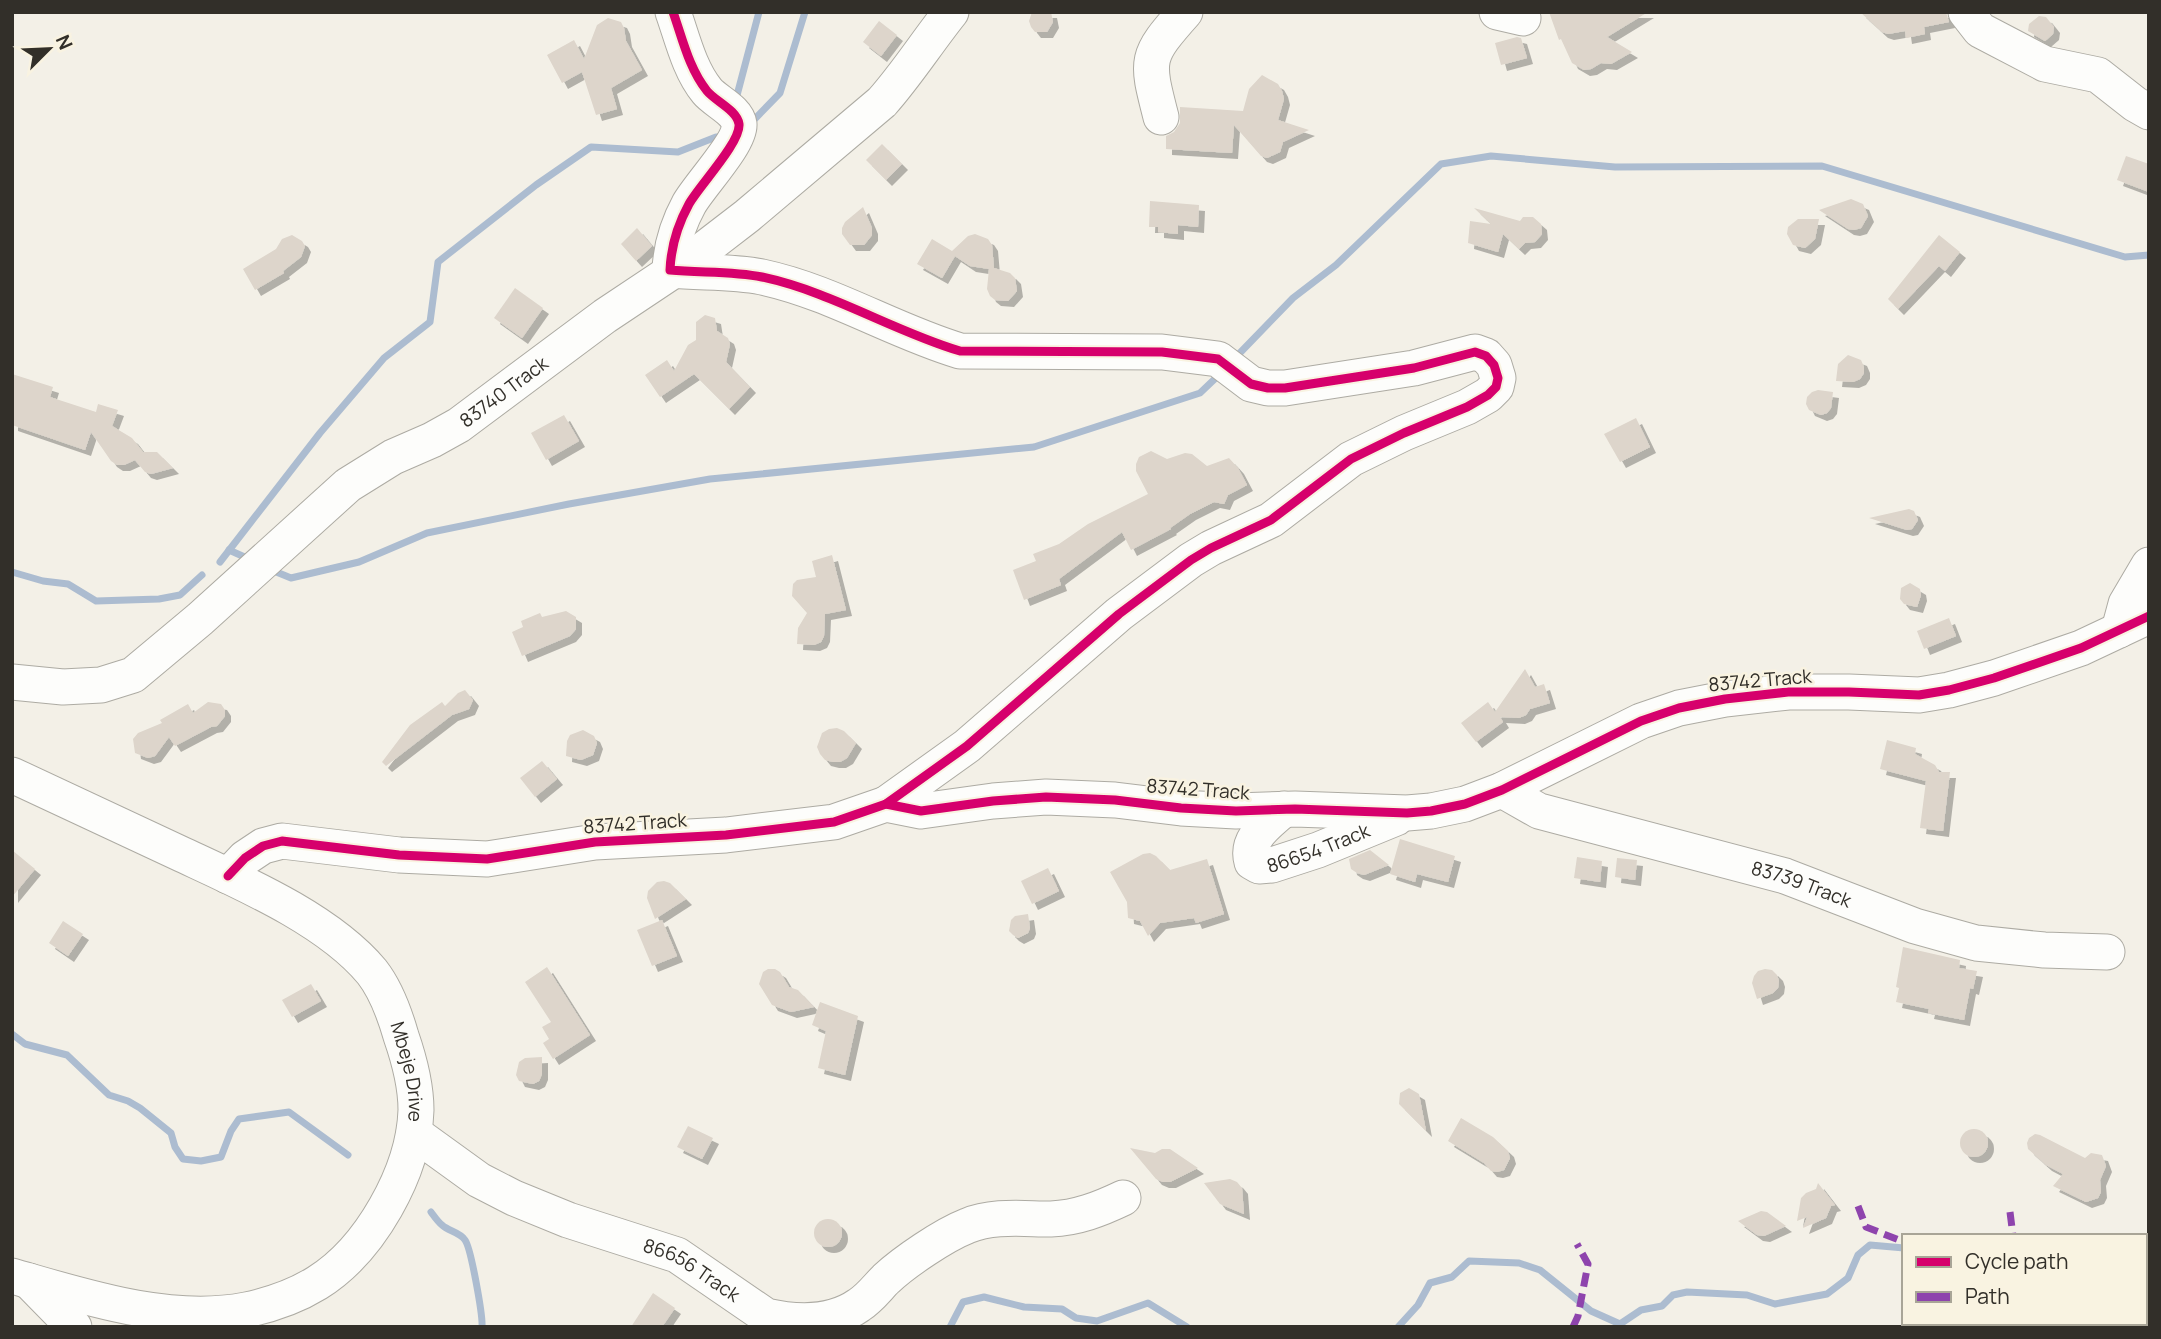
<svg xmlns="http://www.w3.org/2000/svg" width="2161" height="1339" viewBox="0 0 2161 1339" font-family="Manrope,sans-serif">
	<style>
		.lines { fill: none; stroke-linecap: round; stroke-linejoin: round }
		.stream { stroke: #acbcd0; stroke-width: 7 }
		.building { fill: #ddd5cb; filter: url(#shadow) }
		.minor-casing { stroke: #adaba3; stroke-width: 37 }
		.minor { stroke: #fdfdfb; stroke-width: 35 }
		.quiet { stroke: #8e44ad; stroke-width: 7; stroke-dasharray: 14 7; stroke-linecap: butt }
		.cycleway-casing { stroke: #f9f3e1; stroke-width: 13 }
		.cycleway { stroke: #d6006c; stroke-width: 9 }
		.labels { text-anchor: middle; stroke-width: 5; stroke-linejoin: round; paint-order: stroke }
		.street-label { font-size: 19px; fill: #322f29; stroke: #f9f3e1 }
	</style>
	<defs>
		<filter id="shadow"><feDropShadow dx="6" dy="6" stdDeviation="0" flood-color="#0004"/></filter>
	</defs>
	<rect width="100%" height="100%" fill="#f3f0e7"/>
	<g class="lines">
		<!-- stream -->
		<g class="stream">
			<polyline points="736,99 759,12"/>
			<polyline points="749,125 780,93 805,12"/>
			<polyline points="1234,359 1293,298 1336,265 1441,164 1491,156 1615,167 1822,166 2125,257 2149,255"/>
			<polyline points="229,550 249,559"/>
			<polyline points="220,562 320,433 384,358 430,322 438,262 536,185 591,147 678,152 716,137 726,137"/>
			<polyline points="269,569 291,578 359,562 427,533 569,504 710,479 1034,447 1200,393 1221,373"/>
			<polyline points="12,572 43,581 68,584 96,601 159,599 180,595 202,575"/>
			<polyline points="12,1034 25,1044 67,1055 109,1095 128,1101 140,1108 171,1133 175,1147 183,1159 201,1161 221,1157 231,1131 239,1119 289,1112 348,1155"/>
			<path d="M431,1212C434,1216 438,1222 442,1225C448,1231 460,1232 465,1240C471,1248 483,1316 482,1327"/>
			<polyline points="2051,1323 2055,1327"/>
			<polyline points="950,1327 963,1302 984,1297 1024,1307 1062,1309 1076,1318 1097,1321 1148,1303 1187,1327"/>
			<polyline points="1398,1327 1418,1305 1430,1283 1452,1277 1469,1261 1519,1263 1540,1270 1591,1311 1620,1324 1641,1310 1662,1306 1673,1295 1687,1292 1747,1295 1775,1304 1827,1294 1848,1278 1858,1255 1870,1245 1904,1248"/>
		</g>
	</g>
	<!-- building -->
	<g class="building">
		<polygon points="1032,12 1051,12 1053,22 1047,32 1035,32 1031,27 1029,21"/>
		<polygon points="1549,12 1648,12 1607,37 1632,52 1611,64 1601,63 1591,69 1584,70 1572,63 1561,39 1559,40"/>
		<polygon points="1860,12 1946,12 1949,22 1924,27 1925,34 1906,38 1905,31 1888,34 1882,32"/>
		<polygon points="2039,16 2046,17 2054,27 2053,34 2045,41 2028,31 2029,24"/>
		<polygon points="608,18 621,22 624,28 626,41 642,70 611,88 617,109 596,115 582,72 562,83 547,55 574,40 584,59 597,25"/>
		<polygon points="879,21 897,35 881,56 863,42"/>
		<polygon points="1517,37 1521,38 1527,58 1501,65 1495,43"/>
		<polygon points="1262,75 1278,84 1282,91 1284,99 1278,120 1309,130 1283,142 1280,152 1267,158 1261,156 1234,125 1232,153 1166,149 1166,136 1174,132 1180,123 1180,107 1243,111 1249,89"/>
		<polygon points="882,144 902,164 886,180 866,160"/>
		<polygon points="2126,156 2149,164 2149,192 2117,180"/>
		<polygon points="1851,199 1863,204 1868,216 1861,228 1854,230 1848,229 1819,210"/>
		<polygon points="1150,201 1199,205 1198,227 1178,225 1178,234 1158,232 1158,227 1149,227"/>
		<polygon points="863,207 872,228 872,235 864,245 850,245 842,234 842,228 845,222"/>
		<polygon points="1474,208 1520,221 1523,217 1533,217 1541,224 1542,234 1535,242 1525,243 1519,249 1503,234 1498,252 1468,243 1470,221 1491,224"/>
		<polygon points="1798,219 1819,219 1815,239 1805,248 1793,245 1787,234 1788,227"/>
		<polygon points="637,228 652,246 636,261 621,244"/>
		<polygon points="975,234 988,239 992,245 994,268 1010,273 1015,278 1017,291 1008,301 995,300 990,296 987,289 989,269 970,266 955,256 942,278 917,264 932,239 952,251 968,236"/>
		<polygon points="292,235 302,241 305,246 301,257 283,271 284,273 255,290 243,269 276,249 282,239"/>
		<polygon points="1939,235 1960,252 1945,271 1939,266 1898,309 1888,299"/>
		<polygon points="515,288 543,308 522,338 494,318"/>
		<polygon points="705,315 715,318 717,331 728,338 730,344 726,362 750,387 729,409 694,374 660,397 645,375 667,360 674,371 688,345 696,340 696,322"/>
		<polygon points="1848,355 1861,360 1864,367 1864,373 1860,379 1853,382 1836,381 1838,364"/>
		<polygon points="12,374 53,387 50,397 96,412 98,404 118,410 112,426 132,438 143,452 157,452 173,468 151,474 145,472 135,460 124,465 117,465 111,461 91,432 85,450 12,425"/>
		<polygon points="1818,390 1833,392 1831,408 1827,413 1821,415 1809,410 1806,404 1807,397 1812,392"/>
		<polygon points="564,415 579,441 546,460 531,433"/>
		<polygon points="1636,418 1650,447 1620,462 1604,434"/>
		<polygon points="1151,451 1167,459 1185,453 1192,454 1207,466 1229,458 1238,468 1247,485 1228,495 1224,504 1214,502 1190,514 1170,528 1171,529 1131,550 1122,532 1059,579 1061,585 1024,600 1013,570 1036,561 1033,554 1059,544 1088,524 1148,494 1136,471 1136,464 1139,457"/>
		<polygon points="1909,509 1914,511 1918,520 1912,529 1907,530 1869,518"/>
		<polygon points="832,555 846,610 825,614 824,636 821,642 814,645 797,644 798,628 807,613 792,596 793,584 797,580 816,577 812,561"/>
		<polygon points="1910,583 1920,589 1921,595 1917,607 1904,604 1900,599 1901,588"/>
		<polygon points="566,611 576,617 576,629 570,636 522,656 512,632 523,627 521,621 540,613 542,617"/>
		<polygon points="1949,618 1956,636 1924,649 1917,631"/>
		<polygon points="1525,669 1535,687 1544,684 1550,703 1530,709 1526,715 1519,718 1500,717 1503,722 1476,742 1461,723 1488,702 1495,712"/>
		<polygon points="465,690 473,700 469,709 452,715 386,766 382,762 410,725 442,702 445,706 458,693"/>
		<polygon points="208,702 221,704 225,710 225,716 217,726 211,727 175,746 169,737 155,756 148,758 135,753 133,739 138,733 162,723 160,720 188,704 193,713"/>
		<polygon points="837,728 844,731 856,743 847,758 840,762 833,762 825,760 820,754 817,747 822,733 829,729"/>
		<polygon points="583,730 594,736 597,743 593,755 581,760 566,756 567,741 570,735"/>
		<polygon points="1887,740 1916,748 1915,754 1935,765 1939,772 1950,772 1943,831 1920,828 1926,781 1880,769"/>
		<polygon points="542,761 557,779 535,797 520,778"/>
		<polygon points="1400,839 1455,856 1448,882 1417,874 1415,882 1390,874"/>
		<polygon points="12,850 35,869 12,897"/>
		<polygon points="1370,850 1389,865 1364,875 1357,873 1351,869 1349,859"/>
		<polygon points="1150,853 1156,856 1170,870 1207,859 1224,914 1196,923 1194,918 1160,923 1148,936 1140,921 1128,918 1127,902 1110,872 1143,854"/>
		<polygon points="1577,857 1602,861 1600,882 1574,878"/>
		<polygon points="1617,858 1637,860 1635,880 1615,877"/>
		<polygon points="1048,868 1059,891 1032,904 1021,881"/>
		<polygon points="664,881 670,883 686,899 655,919 647,898 648,891 657,882"/>
		<polygon points="1028,914 1030,928 1028,933 1018,938 1013,935 1009,931 1011,920 1015,916"/>
		<polygon points="662,920 677,956 652,966 637,930"/>
		<polygon points="63,921 83,934 68,956 49,943"/>
		<polygon points="1903,947 1960,960 1959,968 1977,971 1973,989 1970,988 1964,1020 1928,1013 1929,1009 1896,1002 1899,988 1896,987"/>
		<polygon points="547,967 590,1035 553,1059 543,1043 549,1039 542,1027 551,1022 525,982"/>
		<polygon points="768,969 775,969 780,972 789,987 798,990 814,1007 791,1012 772,1005 759,984 763,972"/>
		<polygon points="1765,969 1772,970 1777,975 1779,981 1778,988 1773,993 1757,999 1752,983 1754,976 1758,971"/>
		<polygon points="311,984 321,1001 292,1017 282,1000"/>
		<polygon points="820,1002 858,1016 845,1075 818,1068 826,1031 812,1025"/>
		<polygon points="542,1057 542,1074 539,1081 533,1084 519,1081 516,1075 519,1062 525,1058"/>
		<polygon points="1409,1088 1419,1094 1426,1131 1399,1104 1400,1093"/>
		<polygon points="1461,1118 1493,1137 1508,1151 1510,1158 1504,1170 1497,1172 1491,1171 1484,1163 1448,1141"/>
		<polygon points="688,1126 713,1138 702,1159 677,1147"/>
		<circle cx="1974" cy="1143" r="14"/>
		<polygon points="2035,1134 2040,1135 2085,1158 2091,1153 2102,1155 2106,1166 2100,1180 2101,1192 2098,1198 2086,1202 2053,1186 2063,1174 2046,1165 2028,1149 2027,1143 2029,1138"/>
		<polygon points="1130,1148 1155,1153 1162,1149 1170,1149 1198,1168 1170,1182 1163,1182 1156,1179"/>
		<polygon points="1230,1179 1237,1182 1242,1188 1244,1214 1220,1204 1204,1183"/>
		<polygon points="1818,1183 1835,1205 1831,1206 1826,1218 1803,1228 1807,1217 1797,1221 1801,1198 1806,1193 1816,1189"/>
		<polygon points="1761,1211 1767,1212 1786,1226 1764,1236 1757,1235 1738,1221"/>
		<circle cx="828" cy="1233" r="14"/>
		<polygon points="653,1293 675,1308 662,1327 631,1327"/>
	</g>
	<g class="lines">
		<defs>
			<g id="minor">
				<path d="M673,12C682,37 689,69 707,91C715,101 737,110 739,124C741,142 699,186 689,204C677,226 671,246 670,270C700,273 733,271 762,277C832,292 893,331 960,351L1162,352L1218,359L1251,384L1268,388H1285L1414,368L1475,352L1486,356L1494,365L1498,378L1496,387L1488,395L1467,407L1404,433L1351,459L1271,520L1211,548L1191,560L1119,614L967,746L886,804"/>
				<polyline points="1497,12 1523,18"/>
				<polyline points="1966,12 1980,30 2045,64 2098,75 2135,104 2149,112"/>
				<path d="M1161,117C1146,59 1145,57 1185,12"/>
				<polyline points="2119,630 2126,604 2149,565"/>
				<path id="s1" d="M12,682L63,687L101,685L133,675L200,619L348,485L393,457L432,440L459,425L605,316L695,256L747,216L882,102C907,74 927,42 951,12"/>
				<path id="s2" d="M12,775C68,801 124,827 179,853C241,882 328,919 372,972C386,990 395,1015 401,1036C409,1059 416,1085 416,1110C414,1172 370,1250 317,1283C296,1296 270,1305 246,1310C170,1325 85,1297 12,1276"/>
				<path id="s3" d="M1502,790L1539,811L1785,876L1915,926L1976,943L2044,950L2107,952"/>
				<path id="s4" d="M1284,809C1268,824 1245,838 1252,862L1259,866L1272,865L1318,850L1396,818"/>
				<polyline points="228,876 245,858 263,846 282,841 399,855 487,859 595,842 726,835 834,822 886,804 921,811 993,801 1046,797 1115,800 1181,808 1236,811 1295,809 1407,813 1431,811 1465,804 1502,790 1641,721 1679,708 1725,699 1788,692 1849,692 1919,695 1949,690 1994,678 2081,648 2149,616"/>
				<path id="s5" d="M414,1133L479,1180L514,1198L568,1220L677,1255L766,1316C797,1323 832,1324 859,1305C870,1298 877,1288 886,1279C904,1262 944,1235 967,1226C993,1215 1023,1219 1051,1219C1077,1218 1100,1209 1123,1198"/>
				<polyline points="29,1281 74,1327"/>
			</g>
		</defs>
		<!-- minor casing -->
		<use href="#minor" class="minor-casing"/>
		<!-- minor -->
		<use href="#minor" class="minor"/>
		<!-- quiet -->
		<g class="quiet">
			<polyline points="1858,1206 1866,1227 1904,1242"/>
			<polyline points="2010,1212 2013,1236"/>
			<polyline points="1947,1323 1947,1327"/>
			<polyline points="1573,1327 1578,1316 1588,1264 1577,1244"/>
		</g>
		<defs>
			<g id="cycleway">
				<path d="M673,12C682,37 689,69 707,91C715,101 737,110 739,124C741,142 699,186 689,204C677,226 671,246 670,270C700,273 733,271 762,277C832,292 893,331 960,351L1162,352L1218,359L1251,384L1268,388H1285L1414,368L1475,352L1486,356L1494,365L1498,378L1496,387L1488,395L1467,407L1404,433L1351,459L1271,520L1211,548L1191,560L1119,614L967,746L886,804"/>
				<polyline points="228,876 245,858 263,846 282,841 399,855 487,859 595,842 726,835 834,822 886,804 921,811 993,801 1046,797 1115,800 1181,808 1236,811 1295,809 1407,813 1431,811 1465,804 1502,790 1641,721 1679,708 1725,699 1788,692 1849,692 1919,695 1949,690 1994,678 2081,648 2149,616"/>
			</g>
		</defs>
		<!-- cycleway casing -->
		<use href="#cycleway" class="cycleway-casing"/>
		<!-- cycleway -->
		<use href="#cycleway" class="cycleway"/>
	</g>
	<g class="labels">
		<!-- street labels -->
		<g class="street-label">
			<text dy="7" stroke="none"><textPath href="#s1" startOffset="592">83740 Track</textPath></text>
			<text transform="translate(1760 680) rotate(-5)" y="7">83742 Track</text>
			<text transform="translate(1198 789) rotate(4)" y="7">83742 Track</text>
			<text transform="translate(635 823) rotate(-4)" y="7">83742 Track</text>
			<text dy="7" stroke="none"><textPath href="#s4" startOffset="136">86654 Track</textPath></text>
			<text dy="7" stroke="none"><textPath href="#s3" startOffset="315">83739 Track</textPath></text>
			<text dy="7" stroke="none"><textPath href="#s2" startOffset="520">Mbeje Drive</textPath></text>
			<text dy="7" stroke="none"><textPath href="#s5" startOffset="312">86656 Track</textPath></text>
		</g>
	</g>
	<!-- border -->
	<rect width="2161" height="1339" fill="none" stroke="#322f29" stroke-width="28"/>
	<!-- legend -->
	<rect x="1902" y="1234" width="245" height="91" fill="#f9f3e1" stroke="#a9a597" stroke-width="2"/>
	<rect x="1916" y="1257" width="35" height="10" fill="#d6006c" stroke="#a9a597" stroke-width="2"/>
	<text x="1965" y="1269" font-size="21" fill="#322f29">Cycle path</text>
	<rect x="1916" y="1292" width="35" height="10" fill="#8e44ad" stroke="#a9a597" stroke-width="2"/>
	<text x="1965" y="1304" font-size="21" fill="#322f29">Path</text>
	<!-- north arrow -->
	<g transform="translate(49 49) rotate(66)" stroke="#f9f3e1" stroke-width="5" paint-order="stroke">
	<path d="M0-5L12 26L0 18L-12 26Z" fill="#322f29"/>
	<text y="-10" font-size="19" font-weight="bold" text-anchor="middle" fill="#322f29">N</text>
	</g>
</svg>
